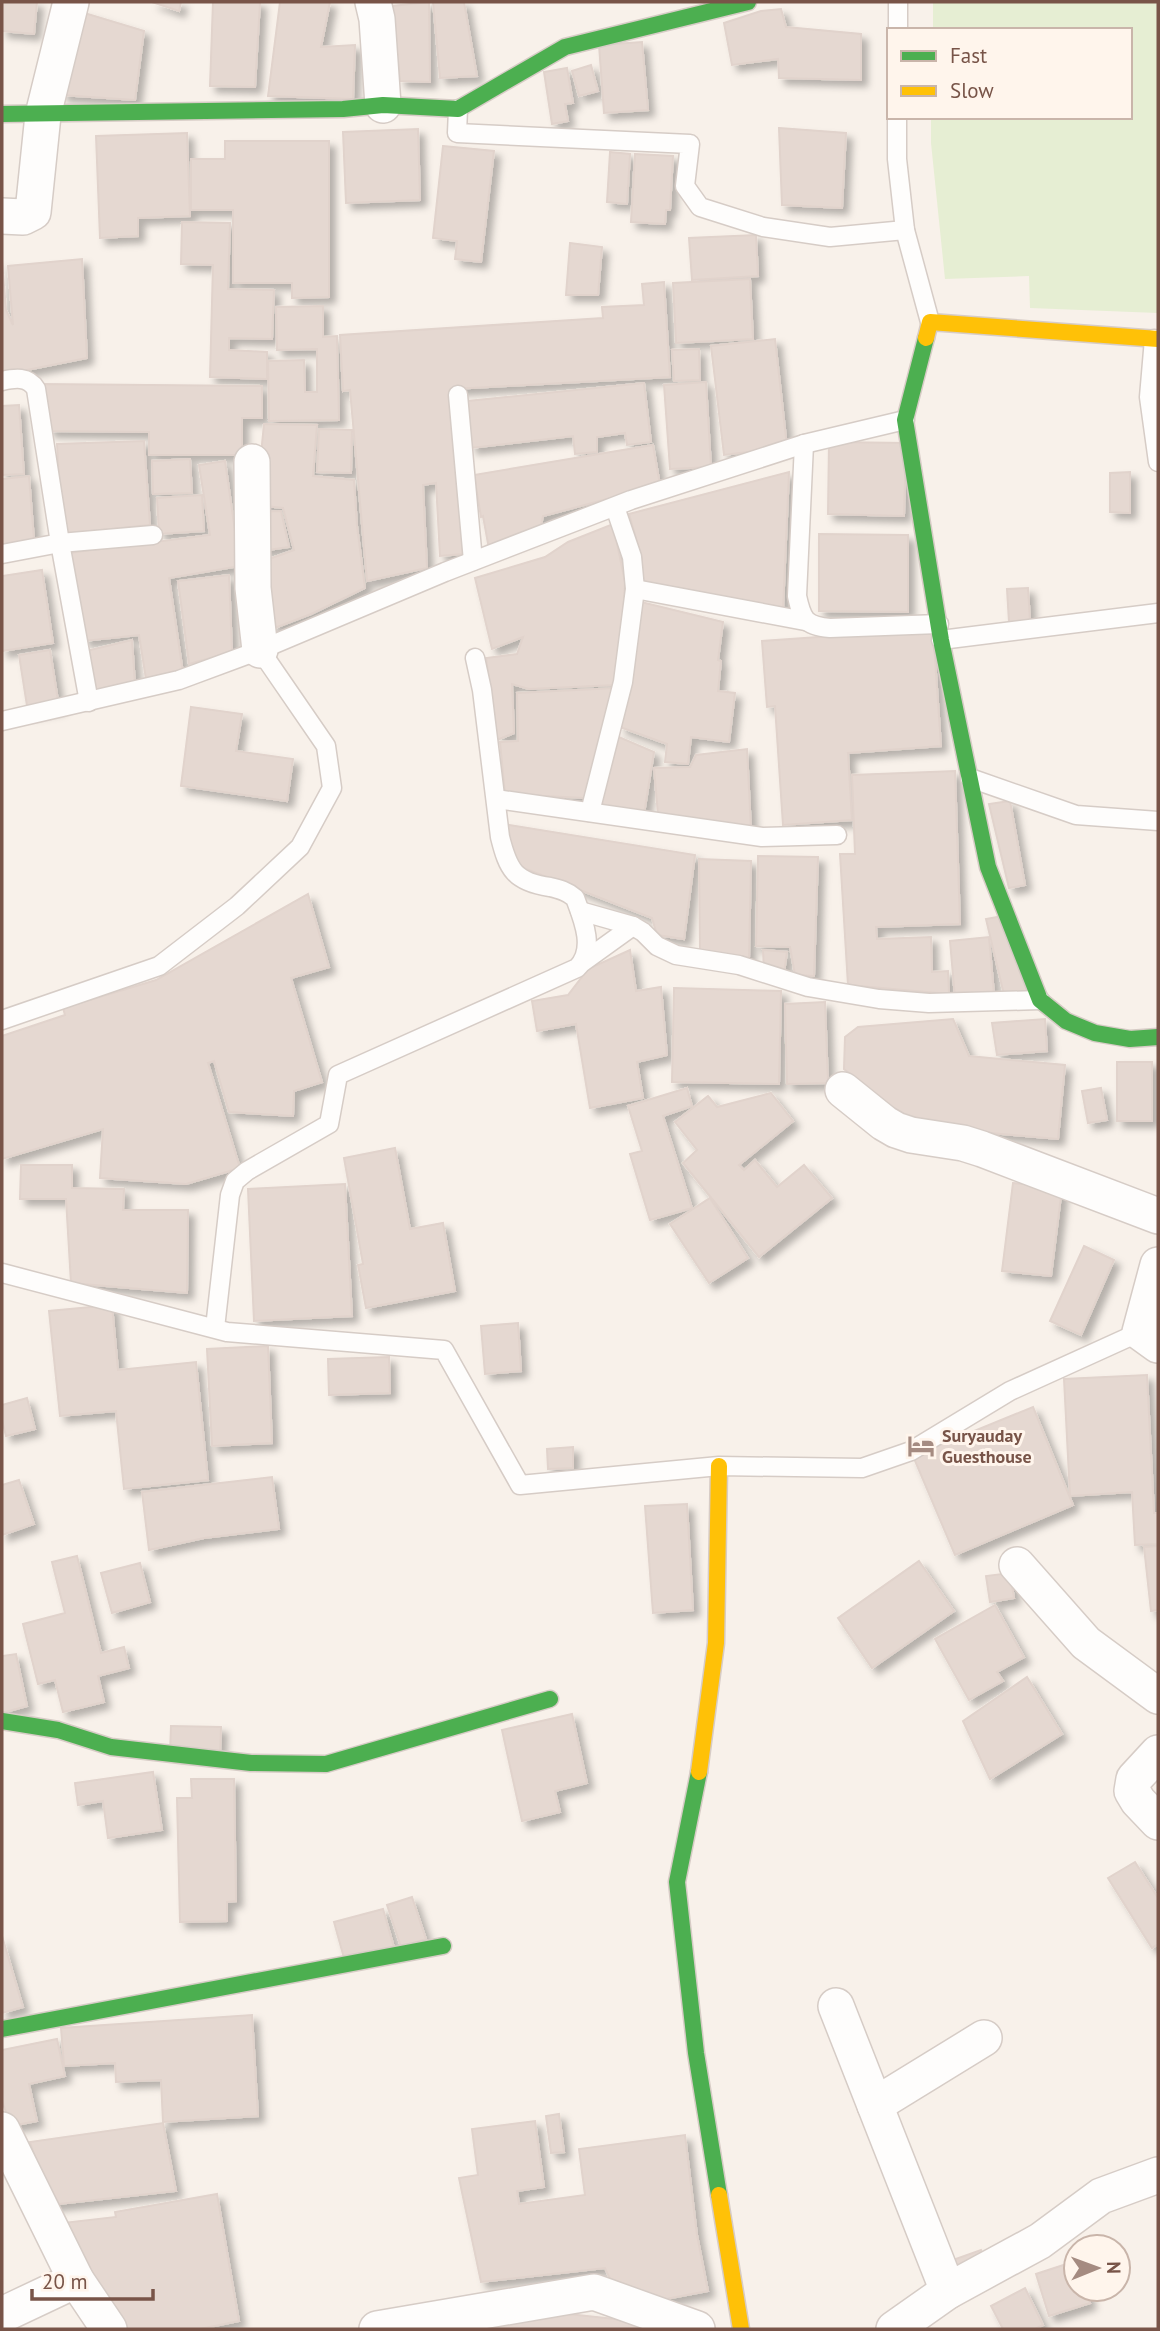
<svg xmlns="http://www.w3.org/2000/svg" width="1160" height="2331" viewBox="0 0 1160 2331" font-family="'PT Sans',sans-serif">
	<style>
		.green { fill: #e6eed3 }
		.building { fill: #e5d8d1; stroke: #e1d3cc; stroke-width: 2; filter: url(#shadow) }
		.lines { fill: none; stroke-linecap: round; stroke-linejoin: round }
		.lane-casing { stroke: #d6ccc6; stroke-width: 21 }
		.street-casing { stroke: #d6ccc6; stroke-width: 38 }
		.fast-casing { stroke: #d7ccc6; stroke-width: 19 }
		.slow-casing { stroke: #d7ccc6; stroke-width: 19 }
		.lane { stroke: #fefdfc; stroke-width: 18 }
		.street { stroke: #fefdfc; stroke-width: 35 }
		.fast { stroke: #4caf50; stroke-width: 16 }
		.slow { stroke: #ffc107; stroke-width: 16 }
		.labels { text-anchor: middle; stroke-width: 6; stroke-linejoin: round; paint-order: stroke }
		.poi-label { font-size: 18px; font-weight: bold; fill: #785448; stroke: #fff5ec; text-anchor: start }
	</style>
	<defs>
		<filter id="shadow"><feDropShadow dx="6" dy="6" stdDeviation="3.5" flood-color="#0004"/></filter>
	</defs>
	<rect width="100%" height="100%" fill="#f8f1ea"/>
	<!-- green -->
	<polygon class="green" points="933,2 1158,2 1158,313 1030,308 1029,276 945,279 931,143 931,117 1130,117 1130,30 933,30"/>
	<!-- building -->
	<g class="building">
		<polygon points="2,2 37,2 34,34 2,31"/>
		<polygon points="152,2 181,2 179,11"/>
		<polygon points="213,2 260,2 255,87 210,86"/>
		<polygon points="280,2 330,2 321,47 355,45 353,99 268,96"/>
		<polygon points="429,2 430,82 400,81 392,6"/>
		<polygon points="433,2 464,2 477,76 440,78"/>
		<polygon points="781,9 786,27 861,34 861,80 779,78 778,59 732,65 724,23 761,11"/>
		<polygon points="81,12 144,31 135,100 61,95"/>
		<polygon points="642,42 648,110 604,113 599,45"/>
		<polygon points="591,65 598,91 579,96 572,71"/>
		<polygon points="567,68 573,103 565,104 568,121 552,124 544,72"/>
		<polygon points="779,128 846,133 842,208 782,205"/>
		<polygon points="418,129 420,200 346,203 343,132"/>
		<polygon points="187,133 190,216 138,218 138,236 100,238 96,136"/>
		<polygon points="225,141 329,141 329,297 292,298 292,283 233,283 233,210 191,210 191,159 225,159"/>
		<polygon points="443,146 494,151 481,262 455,259 457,241 433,238"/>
		<polygon points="610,152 630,154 627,204 607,202"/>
		<polygon points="635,154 673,156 670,210 666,210 665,224 631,222"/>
		<polygon points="182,222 230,223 228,289 274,290 272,339 229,338 229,350 267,352 267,379 210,377 213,265 181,264"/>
		<polygon points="756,235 758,276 692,280 689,238"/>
		<polygon points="570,243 602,247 598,295 566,295"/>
		<polygon points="82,259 87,358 2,375 2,261 6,310 13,325 8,266"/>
		<polygon points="750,279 753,339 676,343 673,283"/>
		<polygon points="664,282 670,377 453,389 463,554 440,556 436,483 423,485 427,568 367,581 350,390 343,391 340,335 603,318 602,307 644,305 642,284"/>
		<polygon points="323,306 323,337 337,336 339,420 269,421 268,361 304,360 305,392 317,392 317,349 277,350 276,307"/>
		<polygon points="775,339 787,447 724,455 711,346"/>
		<polygon points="699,349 700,380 674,381 672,350"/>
		<polygon points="706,382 711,467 670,469 664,385"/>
		<polygon points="644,383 651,442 627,445 625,433 597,437 597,452 575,454 573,436 471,448 468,401"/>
		<polygon points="40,384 262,386 262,418 242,418 242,455 149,455 149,432 49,431"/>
		<polygon points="19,405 24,474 2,475 2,406"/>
		<polygon points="264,424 317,425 313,476 354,480 357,526 365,588 311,614 272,629 269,559 294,550 283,508 256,505"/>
		<polygon points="319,429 352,430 351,473 317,472"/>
		<polygon points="144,441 150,525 62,534 57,444"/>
		<polygon points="829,442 906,443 904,516 828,514"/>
		<polygon points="653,445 660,485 543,516 540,530 489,549 483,516 481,517 474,475"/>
		<polygon points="190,459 192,493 153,494 152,461"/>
		<polygon points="225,461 240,566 169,578 183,673 146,679 139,635 84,641 69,553 210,535 199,465"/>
		<polygon points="789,472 783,610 641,582 642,559 629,514"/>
		<polygon points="1130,472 1130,513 1110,512 1110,473"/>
		<polygon points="29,476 34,540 2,546 2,479"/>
		<polygon points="202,495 204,531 159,534 157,498"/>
		<polygon points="281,511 289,547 261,551 256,512"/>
		<polygon points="613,524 625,582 621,655 616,685 529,689 512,684 514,733 497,740 486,658 517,654 523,637 492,649 475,578 545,557 568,542"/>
		<polygon points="819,534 908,535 908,612 819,611"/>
		<polygon points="42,570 53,643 2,651 2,576"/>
		<polygon points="229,575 232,652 189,664 178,581"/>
		<polygon points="1028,588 1030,621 1009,622 1007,589"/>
		<polygon points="641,602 723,622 718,660 721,661 718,691 735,693 729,742 691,737 688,764 665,762 667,744 620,727"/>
		<polygon points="933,629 941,746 848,753 852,820 783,825 775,706 767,707 762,641"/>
		<polygon points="132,640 135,684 94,691 86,651"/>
		<polygon points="50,650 59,707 28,712 19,655"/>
		<polygon points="616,688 585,798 505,794 500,742 518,741 517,693"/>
		<polygon points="191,707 242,714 236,751 293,759 287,801 181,786"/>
		<polygon points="614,735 654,752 644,814 599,805"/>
		<polygon points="747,749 751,830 658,815 654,768 690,767 696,755"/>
		<polygon points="955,771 960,924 876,927 877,939 931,937 932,972 948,971 949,994 848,985 840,854 855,854 852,775"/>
		<polygon points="1010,801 1025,885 1009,888 989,804"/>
		<polygon points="503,824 695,855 684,939 657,935 652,918 513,864"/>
		<polygon points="758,856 818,857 814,976 795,975 790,947 756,946"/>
		<polygon points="699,859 751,861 749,959 700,952"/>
		<polygon points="308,894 329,967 291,978 322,1082 294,1091 293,1116 229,1112 214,1061 208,1063 240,1168 186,1184 100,1178 103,1129 2,1159 2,1036 65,1015 63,1008 156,980"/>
		<polygon points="1003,916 1032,995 1005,999 986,919"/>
		<polygon points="989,937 994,994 955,998 950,941"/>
		<polygon points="630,950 636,991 661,987 667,1055 637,1062 643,1098 590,1108 576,1024 537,1031 532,1001 568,995 588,969"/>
		<polygon points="763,950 787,952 784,973 764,972"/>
		<polygon points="674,988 781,991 779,1084 672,1082"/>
		<polygon points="825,1002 828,1083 787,1084 785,1004"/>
		<polygon points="953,1019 969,1056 1065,1065 1058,1139 934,1128 891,1109 844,1069 845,1037 858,1027"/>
		<polygon points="1045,1019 1047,1051 997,1055 992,1023"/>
		<rect x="1117" y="1062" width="35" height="59"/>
		<polygon points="687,1088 692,1106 663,1116 692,1208 650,1220 630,1154 642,1151 628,1106"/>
		<polygon points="1101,1088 1107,1120 1088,1123 1082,1091"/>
		<polygon points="771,1093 793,1121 739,1165 744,1170 755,1160 777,1187 804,1165 832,1198 759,1257 683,1163 697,1150 675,1122 708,1096 717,1107"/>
		<polygon points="395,1148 410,1229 443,1223 455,1291 366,1308 358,1265 363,1264 344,1158"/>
		<polygon points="21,1165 72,1165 72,1188 124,1189 123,1210 188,1210 187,1293 71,1283 66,1199 20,1199"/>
		<polygon points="1013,1183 1062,1188 1051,1276 1002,1271"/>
		<polygon points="345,1184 352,1316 254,1321 248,1189"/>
		<polygon points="710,1198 748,1258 709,1283 670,1224"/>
		<polygon points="1084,1246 1114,1260 1081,1335 1050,1321"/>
		<polygon points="112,1305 118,1370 196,1362 208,1480 124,1489 116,1411 60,1416 49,1311"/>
		<polygon points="518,1323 521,1371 485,1374 481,1326"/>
		<polygon points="268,1346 272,1443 212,1446 207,1349"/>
		<polygon points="389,1357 390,1393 329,1395 328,1359"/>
		<polygon points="1147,1375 1154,1513 1158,1513 1158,1544 1135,1545 1132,1492 1070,1496 1064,1379"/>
		<polygon points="27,1398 35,1429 6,1436 2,1420 2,1405"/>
		<polygon points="1033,1407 1073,1505 955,1555 913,1456"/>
		<polygon points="573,1447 573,1468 548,1469 547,1449"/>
		<polygon points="272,1477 279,1529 204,1538 149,1550 142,1492"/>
		<polygon points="19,1480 34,1524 2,1535 2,1485"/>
		<polygon points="687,1504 693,1610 653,1613 645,1506"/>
		<polygon points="1158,1546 1158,1610 1151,1611 1144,1547"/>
		<polygon points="77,1556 101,1653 124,1647 129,1668 98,1676 104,1702 63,1712 55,1680 38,1684 23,1624 65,1613 52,1562"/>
		<polygon points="919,1561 954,1611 872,1668 838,1618"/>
		<polygon points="140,1563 150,1602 112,1613 101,1573"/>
		<polygon points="1010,1573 1014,1598 990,1602 986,1576"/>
		<polygon points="995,1605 1024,1657 997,1672 1003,1681 969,1700 935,1639"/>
		<polygon points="16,1654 27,1706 2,1713 2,1656"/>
		<polygon points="1027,1677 1062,1734 990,1779 963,1721"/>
		<polygon points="572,1714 587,1783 555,1791 560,1812 522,1821 502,1730"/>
		<polygon points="171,1726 221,1727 220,1755 170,1753"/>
		<polygon points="153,1772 162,1830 108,1838 103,1801 78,1805 75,1783"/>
		<polygon points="191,1779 234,1779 236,1901 227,1902 227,1921 180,1922 177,1798 192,1798"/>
		<polygon points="1135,1862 1158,1898 1158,1944 1152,1948 1108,1878"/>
		<polygon points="412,1897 426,1939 401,1947 387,1905"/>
		<polygon points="383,1909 395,1951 344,1958 334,1922"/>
		<polygon points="2,1936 23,2007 2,2013"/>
		<polygon points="252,2015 258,2116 163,2122 161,2080 116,2082 115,2063 64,2066 61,2028"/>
		<polygon points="57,2039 65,2076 29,2084 37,2121 11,2126 2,2101 2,2050"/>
		<polygon points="559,2114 564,2152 551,2153 546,2116"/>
		<polygon points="535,2121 544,2187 517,2191 519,2204 585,2195 579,2149 685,2135 697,2235 708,2291 645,2303 618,2296 605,2268 481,2282 459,2178 478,2175 472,2129"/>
		<polygon points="163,2123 176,2191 50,2205 30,2142"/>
		<polygon points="217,2194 239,2321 200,2329 125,2329 63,2223 116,2217 115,2212"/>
		<polygon points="981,2250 986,2264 952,2276 947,2262"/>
		<polygon points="1076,2261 1076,2289 1086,2289 1090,2303 1049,2316 1036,2274"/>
		<polygon points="1025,2288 1043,2325 1035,2329 1003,2329 991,2306"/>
		<polygon points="559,2313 624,2320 686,2329 469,2329"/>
	</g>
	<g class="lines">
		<defs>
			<g id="lane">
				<polyline points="898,30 898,2"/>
				<polyline points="458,109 457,133 690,144 685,186 700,207 763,227 830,237 905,230"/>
				<polyline points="897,117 897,159 905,230 930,322"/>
				<polyline points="1154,339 1149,397 1158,462"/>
				<path d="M2,381C15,378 28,376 36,389L60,543L89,702"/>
				<polyline points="458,395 473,561"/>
				<path d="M804,444L797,596C802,619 805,626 830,628L939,624"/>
				<polyline points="2,554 60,543 153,535"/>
				<polyline points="635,589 805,621"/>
				<polyline points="941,640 1158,613"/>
				<polyline points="2,721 179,680 260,650 445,572 631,500 804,444 905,420"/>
				<polyline points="970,778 1076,815 1158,821"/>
				<polyline points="496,799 762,837 837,835"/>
				<polyline points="590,812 623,682 635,589 632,557 615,507"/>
				<polyline points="580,911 633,926 643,932 657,946 676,955 739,965 808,987 879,999 929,1003 1040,1000"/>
				<polyline points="583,962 633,926"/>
				<polyline points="2,1020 159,966 237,906 300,847 332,788 326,746 260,650"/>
				<polyline points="2,1273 227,1332 444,1350 520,1485 719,1466 862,1468 911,1451 1010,1391 1140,1332"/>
				<path d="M215,1328L230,1195L235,1181L247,1171L329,1124L338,1075L577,968C596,950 583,919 575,898C567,891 559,889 550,887C514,882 508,869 500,837L482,690L475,658"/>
			</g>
			<g id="street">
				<polyline points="373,2 377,19 383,105"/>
				<polyline points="2,216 23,217 33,212 43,115 71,2"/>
				<polyline points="252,462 253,588 260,650"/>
				<polyline points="843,1090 884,1123 896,1130 911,1135 963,1143 982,1149 1158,1216"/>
				<polyline points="1158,1265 1140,1332 1158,1345"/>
				<polyline points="1017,1565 1086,1643 1158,1696"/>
				<polyline points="1158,1753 1134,1779 1132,1791 1138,1801 1158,1822"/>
				<polyline points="836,2006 948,2291"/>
				<polyline points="875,2105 984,2038"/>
				<polyline points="2,2130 76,2280 109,2329"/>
				<polyline points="2,2315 76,2280"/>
				<polyline points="377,2329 594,2292 697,2329"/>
				<polyline points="894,2329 948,2291 1040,2241 1101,2196 1158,2175"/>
			</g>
			<g id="fast">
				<polyline points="2,114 343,109 383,105 458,109 565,47 748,2"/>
				<polyline points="926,338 905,420 941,640 988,867 1040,1000 1066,1021 1095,1033 1130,1039 1158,1037"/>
				<polyline points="2,1721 58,1730 111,1747 251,1763 326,1764 550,1699"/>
				<polyline points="699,1772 677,1882 696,2053 719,2195"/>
				<polyline points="2,2029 443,1946"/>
			</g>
			<g id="slow">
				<polyline points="926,338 930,322 1158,339"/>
				<polyline points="699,1772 716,1643 719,1466"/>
				<polyline points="719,2195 741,2329"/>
			</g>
		</defs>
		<!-- lane casing -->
		<use href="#lane" class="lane-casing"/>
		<!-- street casing -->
		<use href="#street" class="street-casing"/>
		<!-- fast casing -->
		<use href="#fast" class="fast-casing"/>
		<!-- slow casing -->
		<use href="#slow" class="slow-casing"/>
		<!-- lane -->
		<use href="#lane" class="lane"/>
		<!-- street -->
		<use href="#street" class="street"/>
		<!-- fast -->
		<use href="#fast" class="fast"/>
		<!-- slow -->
		<use href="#slow" class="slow"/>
	</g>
	<!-- icons -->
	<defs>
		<symbol id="hotel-bare" viewBox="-9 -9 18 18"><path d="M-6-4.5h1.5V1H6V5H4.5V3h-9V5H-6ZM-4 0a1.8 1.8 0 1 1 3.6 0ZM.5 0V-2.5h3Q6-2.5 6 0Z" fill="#a58b81" stroke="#fff5ec" stroke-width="2.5" paint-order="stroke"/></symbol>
	</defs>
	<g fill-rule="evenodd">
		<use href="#hotel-bare" x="902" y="1427" width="38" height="38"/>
	</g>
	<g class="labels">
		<!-- poi labels -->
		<g class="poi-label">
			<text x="942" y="1442">Suryauday<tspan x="942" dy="21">Guesthouse</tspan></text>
		</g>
	</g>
	<!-- border -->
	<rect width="1160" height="2331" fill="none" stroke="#785448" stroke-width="7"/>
	<!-- legend -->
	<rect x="887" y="28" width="245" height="91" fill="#fff5ec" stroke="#c9b5aa" stroke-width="2"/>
	<rect x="901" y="51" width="35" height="10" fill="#4caf50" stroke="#c9b5aa" stroke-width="2"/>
	<text x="950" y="63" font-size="21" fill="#785448">Fast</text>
	<rect x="901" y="86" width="35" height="10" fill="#ffc107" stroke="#c9b5aa" stroke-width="2"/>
	<text x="950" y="98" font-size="21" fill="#785448">Slow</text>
	<!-- north arrow -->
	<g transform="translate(1097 2268) rotate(89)"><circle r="33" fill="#fff5ec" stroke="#c9b5aa" stroke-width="2"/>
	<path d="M0-5L12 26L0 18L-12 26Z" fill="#a58b81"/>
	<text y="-10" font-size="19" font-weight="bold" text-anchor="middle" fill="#785448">N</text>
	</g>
	<!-- scale -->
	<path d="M32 2289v10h121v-10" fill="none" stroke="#785448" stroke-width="3.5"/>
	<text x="42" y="2289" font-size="21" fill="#785448" stroke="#fff5ec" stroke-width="5" paint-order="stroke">20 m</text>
</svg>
